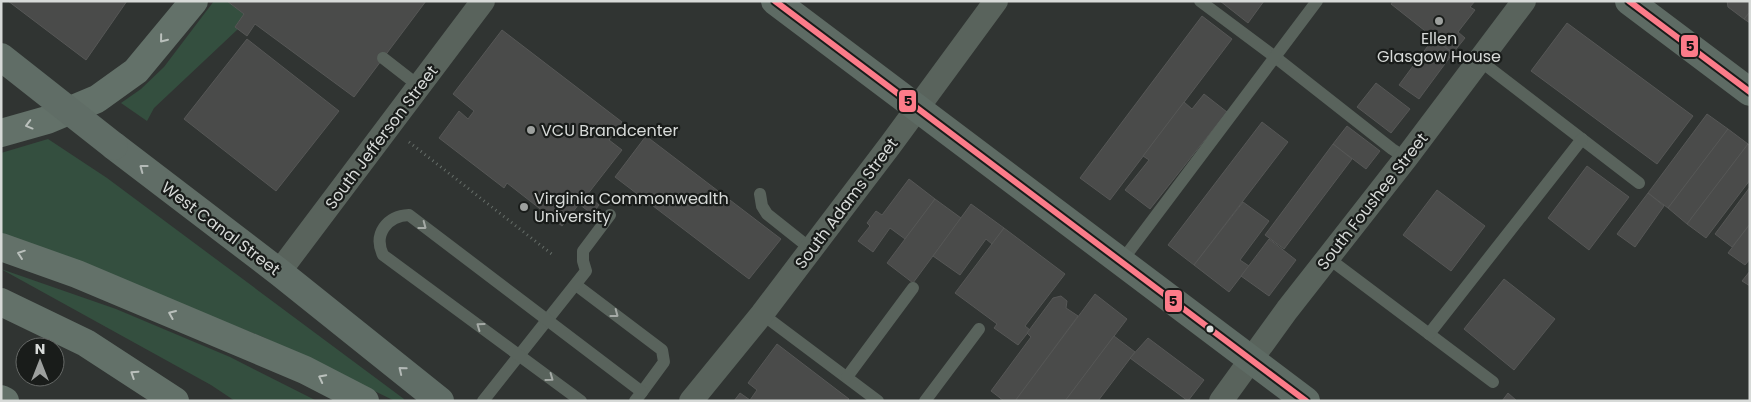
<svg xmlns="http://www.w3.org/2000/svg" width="1751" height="402" viewBox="0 0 1751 402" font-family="Poppins,sans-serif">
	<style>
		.green { fill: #344f3f }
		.building { fill: #4a4b4a; stroke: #565756 }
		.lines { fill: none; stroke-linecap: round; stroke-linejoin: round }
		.path { stroke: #666e69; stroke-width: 3; stroke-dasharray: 1 4; stroke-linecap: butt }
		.lane { stroke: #59635c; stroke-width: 12 }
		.street { stroke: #59635c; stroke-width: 24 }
		.secondary { stroke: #606d66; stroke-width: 28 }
		.primary { stroke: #5e6b64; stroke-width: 28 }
		.highway { stroke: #637169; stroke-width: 28 }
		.secondary-bridge { stroke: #606d66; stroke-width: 28 }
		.bus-1-casing { stroke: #191c1a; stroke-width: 10 }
		.bus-1 { stroke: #fc7b89; stroke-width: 6 }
		.oneway { stroke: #bac0bc }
		.oneway2 { stroke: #b3b9b6 }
		.oneway3 { stroke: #a5aaa6 }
		.poi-dot { fill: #9da09e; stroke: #191c1a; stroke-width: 2 }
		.bus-dot { fill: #d7dad8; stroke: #191c1a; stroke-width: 2 }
		.labels { text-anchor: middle; stroke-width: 4.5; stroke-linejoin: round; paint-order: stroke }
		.poi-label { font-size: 16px; fill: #d7dad8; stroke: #191c1a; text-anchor: start }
		.street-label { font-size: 16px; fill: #d7dad8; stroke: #191c1a }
		.line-badge { stroke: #191c1a; stroke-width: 2 }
		.pale-badge-label { font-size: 14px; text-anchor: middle; font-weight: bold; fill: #111 }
	</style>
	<rect width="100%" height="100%" fill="#303432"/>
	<!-- green -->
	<g class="green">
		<polygon points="214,1 227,1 244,14 235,27 238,29 154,108 147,121 121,103 141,89 164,67"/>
		<polygon points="48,139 107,178 404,399 403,401 395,401 263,337 1,236 1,153"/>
		<polygon points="1,269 116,309 230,357 317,401 235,401 211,385"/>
	</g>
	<!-- building -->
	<g class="building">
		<polygon points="8,1 127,1 86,60"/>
		<polygon points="227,1 426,1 354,97 255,24 247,36 235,27 244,14"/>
		<polygon points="1220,1 1264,1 1248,23"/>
		<polygon points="1393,1 1475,1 1470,7 1475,10 1458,32 1465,38 1453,53 1391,4"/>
		<polygon points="1727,1 1750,1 1750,12 1744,19 1728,7"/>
		<polygon points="1750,12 1750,23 1744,19"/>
		<polygon points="1202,16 1232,39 1110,200 1080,178"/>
		<polygon points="1567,23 1693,116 1657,164 1531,71"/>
		<polygon points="502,30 622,122 609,140 622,150 587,195 599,205 592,214 579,204 562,226 507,183 504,188 439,138 459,111 468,119 474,111 453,94"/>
		<polygon points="247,39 339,111 276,191 184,119"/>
		<polygon points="1433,39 1453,53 1419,99 1399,85"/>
		<polygon points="1376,83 1410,109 1391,133 1357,107"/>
		<polygon points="1204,94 1227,112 1150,209 1125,190 1149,160 1143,156 1184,102 1192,109"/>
		<polygon points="1707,114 1728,129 1668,208 1648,193"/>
		<polygon points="1262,122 1288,142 1194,265 1168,245"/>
		<polygon points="1347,126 1380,151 1366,169 1333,144"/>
		<polygon points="1728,129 1748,144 1687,224 1668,208"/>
		<polygon points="646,136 781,239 749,279 615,177"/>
		<polygon points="1333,144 1352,159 1284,249 1265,235"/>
		<polygon points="1748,144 1750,146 1750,180 1706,238 1687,224"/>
		<polygon points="1587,166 1629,197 1589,250 1548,218"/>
		<polygon points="909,179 935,199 905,239 890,228 873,252 858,241 870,226 867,223 876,211 882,215"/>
		<polygon points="1750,187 1750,224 1732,247 1715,234"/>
		<polygon points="1437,190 1485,226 1451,271 1403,235"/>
		<polygon points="1648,193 1664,206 1635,247 1617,234"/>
		<polygon points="935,199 961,218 913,283 887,263"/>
		<polygon points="1243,202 1269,221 1240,260 1249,266 1229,292 1194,265"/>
		<polygon points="971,204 1004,228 992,244 986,239 960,275 933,256"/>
		<polygon points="1750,224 1750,259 1745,265 1728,253"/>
		<polygon points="1004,228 1065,274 1025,326 1030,330 1018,345 994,328 997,324 955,293"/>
		<polygon points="1269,239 1296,260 1269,296 1241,276"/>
		<polygon points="1750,271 1750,286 1742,281"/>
		<polygon points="1504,279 1555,319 1514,370 1464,329"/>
		<polygon points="1095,294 1127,319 1065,401 1015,401"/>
		<polygon points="1061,296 1067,301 1066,308 1078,316 1015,401 1004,401 991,391 1031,337 1027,333 1053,298"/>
		<polygon points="1114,336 1135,352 1098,401 1065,401"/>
		<polygon points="1148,338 1204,380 1188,401 1130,358"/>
		<polygon points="777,344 849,399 847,401 734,401 740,393 750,400 757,390 748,383"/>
		<polygon points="1508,393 1517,401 1502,401"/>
	</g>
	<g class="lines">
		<!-- path -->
		<polyline class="path" points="409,142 553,255"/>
		<!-- lane -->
		<g class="lane">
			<polyline points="1200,1 1275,57 1392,149 1406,158"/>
			<polyline points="383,58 419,86"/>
			<polyline points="1479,60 1639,183"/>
			<polyline points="760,194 762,206 767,214 811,249"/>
			<polyline points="1328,258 1493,382"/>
			<polyline points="1121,262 1317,1"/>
			<polyline points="576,285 662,350 664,362 642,392"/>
			<polyline points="762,314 878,401"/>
			<polyline points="1429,334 1582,139"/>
			<polyline points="847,377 913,288"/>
			<polyline points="483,401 586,271 583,261 583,251 610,215"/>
			<path d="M581,401L383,255C373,234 387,216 409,215L642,392L635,401"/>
			<polyline points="925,401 979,329"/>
		</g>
		<!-- street -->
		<g class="street">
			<polyline points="279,272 483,1"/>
			<polyline points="691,401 762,314 891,144 996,1"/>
			<polyline points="1221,401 1287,310 1406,158 1524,1"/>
		</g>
		<!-- secondary -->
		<polyline class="secondary" points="114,146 279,272 440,401"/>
		<!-- primary -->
		<g class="primary">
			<polyline points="775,1 1306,401"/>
			<polyline points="1629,1 1750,92"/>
		</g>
		<!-- highway -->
		<g class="highway">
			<polyline points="1,133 47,120 97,99 136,71 194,1"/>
			<polyline points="1,247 77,274 305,370 365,401"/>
			<polyline points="1,302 86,343 175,401"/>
			<polyline points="1,399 5,401"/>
		</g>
		<!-- secondary-bridge -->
		<polyline class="secondary-bridge" points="1,57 114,146"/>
		<defs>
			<g id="bus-1">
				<polyline points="775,1 1306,401"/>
				<polyline points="1629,1 1750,92"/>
			</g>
		</defs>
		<!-- bus-1 casing -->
		<use href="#bus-1" class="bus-1-casing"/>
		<!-- bus-1 -->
		<use href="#bus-1" class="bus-1"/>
	</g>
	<!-- one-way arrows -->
	<defs><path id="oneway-chevron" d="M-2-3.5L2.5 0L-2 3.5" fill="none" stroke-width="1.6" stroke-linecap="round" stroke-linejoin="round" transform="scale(1.25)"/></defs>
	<g class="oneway">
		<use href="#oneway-chevron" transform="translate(163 39) rotate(129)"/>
		<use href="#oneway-chevron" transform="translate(29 125) rotate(165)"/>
		<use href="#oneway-chevron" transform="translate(21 254) rotate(-161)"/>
		<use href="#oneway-chevron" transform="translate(172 314) rotate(-157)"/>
		<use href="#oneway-chevron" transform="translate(134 374) rotate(-147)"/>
		<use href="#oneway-chevron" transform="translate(322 378) rotate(-153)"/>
	</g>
	<g class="oneway2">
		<use href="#oneway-chevron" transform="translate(143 168) rotate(-143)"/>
		<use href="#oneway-chevron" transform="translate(402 370) rotate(-141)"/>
	</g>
	<g class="oneway3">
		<use href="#oneway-chevron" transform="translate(423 226) rotate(37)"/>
		<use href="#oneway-chevron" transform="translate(615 314) rotate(37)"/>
		<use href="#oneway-chevron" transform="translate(480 326) rotate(-144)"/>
		<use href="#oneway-chevron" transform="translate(550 378) rotate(36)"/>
	</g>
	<!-- markers -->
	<g class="poi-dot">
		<circle cx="1439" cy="21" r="5"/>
		<circle cx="531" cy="130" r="5"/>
		<circle cx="524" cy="207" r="5"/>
	</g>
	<circle class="bus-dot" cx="1210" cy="329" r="4.5"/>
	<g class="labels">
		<!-- poi labels -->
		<g class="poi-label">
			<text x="1439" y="44" text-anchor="middle">Ellen<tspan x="1439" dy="18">Glasgow House</tspan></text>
			<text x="541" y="136">VCU Brandcenter</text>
			<text x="534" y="204">Virginia Commonwealth<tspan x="534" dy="18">University</tspan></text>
		</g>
		<!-- street labels -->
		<g class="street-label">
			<text transform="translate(381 137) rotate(-53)" y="6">South Jefferson Street</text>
			<text transform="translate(1372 201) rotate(-52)" y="6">South Foushee Street</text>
			<text transform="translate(846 203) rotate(-53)" y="6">South Adams Street</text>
			<text transform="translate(221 228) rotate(37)" y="6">West Canal Street</text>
		</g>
	</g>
	<g class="line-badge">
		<rect x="1680" y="34" width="19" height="24" rx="5" fill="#fc7b89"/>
		<rect x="898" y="89" width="19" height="24" rx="5" fill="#fc7b89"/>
		<rect x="1164" y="289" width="19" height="24" rx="5" fill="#fc7b89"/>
	</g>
	<g class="pale-badge-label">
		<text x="1690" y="51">5</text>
		<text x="908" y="106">5</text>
		<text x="1173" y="306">5</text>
	</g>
	<!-- border -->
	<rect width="1751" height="402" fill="none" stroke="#d7dad8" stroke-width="5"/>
	<!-- north arrow -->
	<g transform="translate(40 362)"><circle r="24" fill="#191c1a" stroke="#656866"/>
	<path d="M0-4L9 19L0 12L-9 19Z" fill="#9da09e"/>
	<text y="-8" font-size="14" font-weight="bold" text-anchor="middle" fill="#d7dad8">N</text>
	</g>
</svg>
